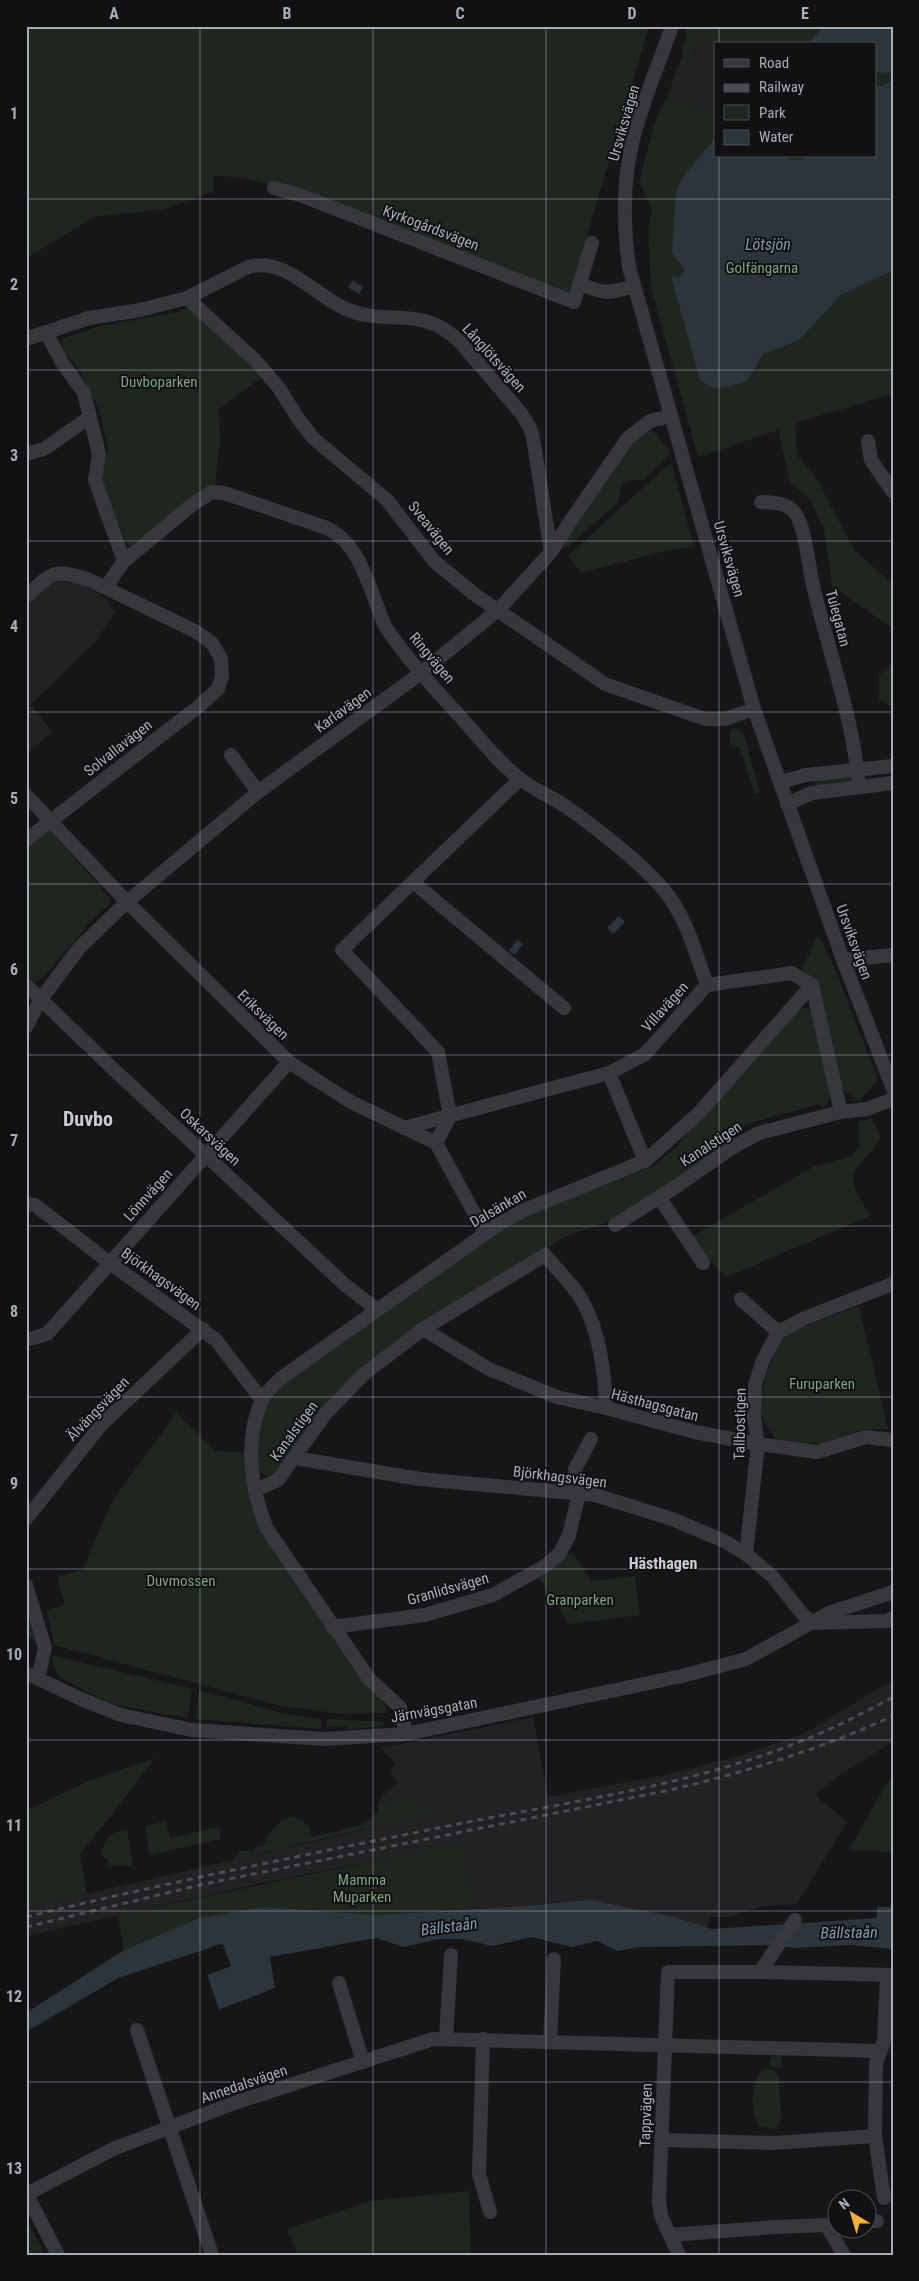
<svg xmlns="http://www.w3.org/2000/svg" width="919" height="2281" viewBox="0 0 919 2281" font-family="'Roboto Condensed',sans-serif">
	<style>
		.built { fill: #222225 }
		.green { fill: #1e261f }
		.water { fill: #2c353c }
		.pier { fill: #161618 }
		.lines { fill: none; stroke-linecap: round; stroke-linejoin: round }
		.minor { stroke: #37383d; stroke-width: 14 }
		.rail { stroke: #4a4c52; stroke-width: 3; stroke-dasharray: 6 5; stroke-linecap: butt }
		.grid { fill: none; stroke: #a8adb8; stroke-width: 1; stroke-opacity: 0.55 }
		.labels { text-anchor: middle; stroke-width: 4; stroke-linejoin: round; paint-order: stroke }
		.street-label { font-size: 15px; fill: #a8adb8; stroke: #111113 }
		.park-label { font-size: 15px; fill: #7fa381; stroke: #111113 }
		.water-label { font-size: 16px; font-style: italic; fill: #7f9bb3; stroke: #111113 }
		.neighbourhood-label { font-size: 16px; font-weight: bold; fill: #c9ccd4; stroke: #111113 }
		.district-label { font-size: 20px; font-weight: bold; fill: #c9ccd4; stroke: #111113 }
		.neatline { fill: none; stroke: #a8adb8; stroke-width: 2 }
		.grid-label { font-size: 16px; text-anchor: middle; font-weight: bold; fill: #a8adb8 }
	</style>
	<rect width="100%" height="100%" fill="#161618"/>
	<!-- built -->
	<g class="built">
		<polygon points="703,36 716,44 715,106 712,112 667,98 681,58 687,54 694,55"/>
		<polygon points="58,579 72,579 105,598 115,612 96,641 31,704 52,732 26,754 26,607 47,585"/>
		<polygon points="893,1680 893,1741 843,1773 815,1795 847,1822 797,1904 764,1906 728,1917 711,1917 707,1928 689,1923 525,1906 474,1909 463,1843 252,1885 26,1936 26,1908 363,1830 362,1825 378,1812 378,1803 383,1795 398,1783 390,1771 395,1763 381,1748 533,1717 548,1797 665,1775 739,1756 803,1734"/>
	</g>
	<!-- green -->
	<g class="green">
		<polygon points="26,26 649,26 569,297 313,195 243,178 213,175 214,191 164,209 94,217 30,256 26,252"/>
		<polygon points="683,26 893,26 893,394 795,423 797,455 817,479 854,550 893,584 893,631 892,628 832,586 824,530 811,501 790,482 778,430 698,457 651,287 648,229 652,209 640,183 641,173 657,116 667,98 712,112 715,106 715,156 875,156 875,44 716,44 703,36 693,55 687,54 682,58 683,46 687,35"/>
		<polygon points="190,307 264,376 219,409 220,442 215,485 173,513 130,546 127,544 100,483 108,448 99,410 80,371 65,352 61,339 101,326 177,312"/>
		<polygon points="652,430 669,449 669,455 645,480 630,480 621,485 618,502 569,546 565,549 560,547 632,444 643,431"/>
		<polygon points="668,465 672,465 694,547 669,550 581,573 568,556"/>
		<polygon points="893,663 893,708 879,699 879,675"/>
		<polygon points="734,727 744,734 760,793 755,794 755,796 740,748 730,743 730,732"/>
		<polygon points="850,774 851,782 815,786 814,779"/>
		<polygon points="49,830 111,899 110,904 91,921 43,978 35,982 26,974 26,848"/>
		<polygon points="817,937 821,940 836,971 878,1080 859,1101 845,1092 836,1074 818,986 802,969"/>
		<path d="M804,1008L809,1009L813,1014L831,1096L824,1109L819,1104L754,1122L732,1132L734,1140L614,1220L564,1237L548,1248L540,1249C461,1300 374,1346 313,1419C300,1436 291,1456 278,1473C269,1477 265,1476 257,1469L258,1433L263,1410L290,1377L523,1215L642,1171L654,1165L674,1149L798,1010Z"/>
		<polygon points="872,1118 881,1138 853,1174 855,1189 870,1216 726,1277 697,1246 693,1236 813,1167 852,1156 859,1147 859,1122"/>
		<path d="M859,1306L888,1429H865L822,1443H797L775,1439C771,1432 763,1422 762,1415C757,1390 774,1357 782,1335Z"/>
		<polygon points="176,1413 216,1451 245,1453 266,1539 354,1670 385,1705 387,1713 343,1714 280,1706 54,1645 47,1610 65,1605 57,1577 83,1570 111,1503"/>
		<polygon points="572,1552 591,1581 635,1576 640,1615 569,1624 537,1576"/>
		<polygon points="26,1611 35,1640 26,1635"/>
		<polygon points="52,1655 192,1689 188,1718 121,1706 97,1697 59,1677 53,1664"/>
		<polygon points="199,1690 282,1713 321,1719 321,1729 195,1719"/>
		<polygon points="327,1719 386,1722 380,1726 348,1730 348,1726 326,1727"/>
		<polygon points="155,1758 80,1855 87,1894 26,1908 26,1811 86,1782"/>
		<polygon points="893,1780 893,1852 849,1850 886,1785"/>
		<path d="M408,1795L421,1813L429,1808L434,1816L377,1826L232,1860L240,1851H252L256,1847L264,1845C269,1832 280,1818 293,1816L309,1826L311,1837L362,1825L378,1812V1808L383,1803L392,1806Z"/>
		<polygon points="166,1821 170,1838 219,1827 221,1839 150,1855 145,1826"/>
		<polygon points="127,1830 133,1864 128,1866 117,1865 108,1868 108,1859 100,1854 107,1838 116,1832"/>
		<polygon points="463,1842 474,1909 374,1915 196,1919 124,1950 118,1915"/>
		<polygon points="781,2054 782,2069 772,2067 769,2061 772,2056"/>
		<path d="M765,2069L774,2070L779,2076L781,2121L776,2129L760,2127C750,2114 749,2077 765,2069Z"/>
		<polygon points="469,2191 471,2255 298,2255 287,2229 369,2201"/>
		<polygon points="26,2219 45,2255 26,2255"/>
	</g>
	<!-- water -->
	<g class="water">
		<polygon points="824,26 893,26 893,73 875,72 875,44 807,44"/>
		<polygon points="893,81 893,270 841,295 798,341 763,354 746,382 715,389 700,380 671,276 679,278 685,270 672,253 676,192 682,178 715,138 715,156 784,156 794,160 802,159 805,156 875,156 875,85 883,86"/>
		<polygon points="353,280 363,287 359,294 348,287"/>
		<polygon points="619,916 625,922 613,934 607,928"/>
		<polygon points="517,940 523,944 515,955 509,951"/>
		<polygon points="590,1900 671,1916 712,1929 877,1918 877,1907 893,1907 893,1949 851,1945 794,1948 773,1945 638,1947 618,1951 597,1941 572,1947 531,1937 493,1946 461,1939 438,1939 404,1947 376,1938 270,1957 275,1988 219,2010 207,1974 231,1966 222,1944 118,1978 26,2032 26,2013 124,1950 196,1919 263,1907 374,1915 525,1906"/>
	</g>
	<!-- pier -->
	<polygon class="pier" points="223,1944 231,1966 207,1975 219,2010 275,1988 270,1957 285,1954 286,1956 273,1959 277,1989 218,2012 204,1974 228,1965 221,1947 213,1949 212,1946"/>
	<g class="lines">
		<!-- minor -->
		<g class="minor">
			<path d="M672,26C656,73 633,122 627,172C623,203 625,236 629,267L754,709L843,960L893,1089"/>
			<polyline points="274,188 300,195 574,302 592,243"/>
			<path d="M580,284C605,294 608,294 634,286"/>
			<polyline points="187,298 255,360 279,388 297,417 313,438 387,500 434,561 474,594 605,684 705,719 725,719 754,709"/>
			<polyline points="46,332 63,364 84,393 99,454 95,480 124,561"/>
			<path d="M26,339L89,318L140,310L187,298L248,267C286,257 313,294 344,308C386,328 420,303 459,341L521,413L530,428L533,438L551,552"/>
			<polyline points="868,441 871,460 893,492"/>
			<polyline points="26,454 44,449 90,417"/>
			<path d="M761,502C773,503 787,502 795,513C806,528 809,571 814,590C830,655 853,719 859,786"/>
			<path d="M106,587L124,561L193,504L212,492L224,493L327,528C362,545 370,592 385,626C408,661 437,691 465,722C482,741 499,763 520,779C533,789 550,796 565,806C594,826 647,867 668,895C687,920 696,955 707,985"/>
			<path d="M26,597C51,573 52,568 87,579L195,631L212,643L221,659L222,676L218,689L198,707L26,840"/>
			<polyline points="231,755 258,792"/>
			<polyline points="780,782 806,775 893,766"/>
			<polyline points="26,795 127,902 289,1062 349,1101 436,1143 485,1233"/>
			<polyline points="787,804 812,793 893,783"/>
			<polyline points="413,882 564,1008"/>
			<polyline points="843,960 893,955"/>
			<polyline points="26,985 110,1066 344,1284 376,1309"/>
			<polyline points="26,1027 41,999 80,947 127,902 258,792 421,673 498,610 551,552 569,523 628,438 650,421 671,416"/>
			<polyline points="609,1073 645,1161"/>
			<polyline points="404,1128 609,1073 645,1054 707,985 792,973 812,985 841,1112"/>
			<polyline points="436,1143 450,1116 438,1052 342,950 520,779"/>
			<polyline points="659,1197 703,1263"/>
			<polyline points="26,1204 35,1205 110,1263 216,1340 262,1400"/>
			<polyline points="615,1225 674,1188 733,1147 759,1133 841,1112 867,1109 893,1099"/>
			<polyline points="741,1299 778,1332"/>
			<polyline points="423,1329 489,1369 557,1397 606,1408 695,1432 758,1444 817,1452 866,1437 893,1440"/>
			<polyline points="26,1340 47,1334 289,1062"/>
			<polyline points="295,1458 420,1479 595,1495 672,1519 724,1541 746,1554 772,1576 804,1616 813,1623"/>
			<path d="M255,1490L278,1480L326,1413L364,1374L423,1329L545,1255C558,1271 576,1287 585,1306C600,1336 605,1375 606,1408"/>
			<polyline points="26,1519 102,1424 203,1329"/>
			<polyline points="746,1554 758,1444 754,1418 755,1385 763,1360 778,1332 805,1318 892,1284"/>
			<polyline points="26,1585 45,1648 38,1678"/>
			<polyline points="814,1623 887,1621 893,1618"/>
			<polyline points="332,1627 425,1615 493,1595 545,1566 560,1553 569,1535 579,1494 575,1469 591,1439"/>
			<polyline points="26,1673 81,1699 121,1715 192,1730 324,1739 406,1734 682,1676 746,1659 829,1613 893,1592"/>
			<path d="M406,1734L400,1707L370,1680L267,1529C251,1490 244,1442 261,1402C265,1393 274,1385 281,1378L496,1226L522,1211L645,1161L699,1113L812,985"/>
			<polyline points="760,1972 795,1920"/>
			<polyline points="339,1983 363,2062"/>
			<polyline points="137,2030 212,2255"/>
			<polyline points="446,2038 451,1955"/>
			<polyline points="483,2039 479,2174 490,2212"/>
			<polyline points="550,2041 554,1959"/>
			<polyline points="875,2136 884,2198"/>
			<polyline points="662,2140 774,2143 875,2136 876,2063 884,2041 887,1975"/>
			<polyline points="26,2193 58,2255"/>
			<polyline points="27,2194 113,2149 237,2102 433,2039 880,2051"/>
			<polyline points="866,2221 877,2221"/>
			<polyline points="670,2235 776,2227 826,2225 844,2255"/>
			<polyline points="679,2255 661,2216 659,2201 668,1972 760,1972 893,1975"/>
		</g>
		<!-- rail -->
		<g class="rail">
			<path d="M26,1917C169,1882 314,1853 458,1824C573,1801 694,1785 804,1740C834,1728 864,1713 893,1697"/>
			<path d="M26,1927L204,1884L670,1790C746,1772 821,1749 893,1716"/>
		</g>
	</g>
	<!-- grid -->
	<path class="grid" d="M200,26V2255M373,26V2255M546,26V2255M719,26V44M719,156V2255M26,199H893M26,370H893M26,541H893M26,712H893M26,884H893M26,1055H893M26,1226H893M26,1397H893M26,1569H893M26,1740H893M26,1911H893M26,2082H893"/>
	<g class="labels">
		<!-- street labels -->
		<g class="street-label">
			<text transform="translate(624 123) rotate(-74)" y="5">Ursviksvägen</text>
			<text transform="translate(431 228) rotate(21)" y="5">Kyrkogårdsvägen</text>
			<text transform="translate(494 358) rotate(48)" y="5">Långlötsvägen</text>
			<text transform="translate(431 528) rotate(51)" y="5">Sveavägen</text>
			<text transform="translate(729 559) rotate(74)" y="5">Ursviksvägen</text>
			<text transform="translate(838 618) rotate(75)" y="5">Tulegatan</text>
			<text transform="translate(432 658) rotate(50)" y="5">Ringvägen</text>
			<text transform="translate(343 710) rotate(-36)" y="5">Karlavägen</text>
			<text transform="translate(118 748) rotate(-38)" y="5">Solvallavägen</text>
			<text transform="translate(854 942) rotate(70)" y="5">Ursviksvägen</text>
			<text transform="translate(665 1007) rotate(-48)" y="5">Villavägen</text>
			<text transform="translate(263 1015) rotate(44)" y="5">Eriksvägen</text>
			<text transform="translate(210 1137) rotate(43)" y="5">Oskarsvägen</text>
			<text transform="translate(711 1144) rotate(-33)" y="5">Kanalstigen</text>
			<text transform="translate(148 1195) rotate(-48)" y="5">Lönnvägen</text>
			<text transform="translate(498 1208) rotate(-30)" y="5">Dalsänkan</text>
			<text transform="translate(161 1279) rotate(36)" y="5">Björkhagsvägen</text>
			<text transform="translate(655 1405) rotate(15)" y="5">Hästhagsgatan</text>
			<text transform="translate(98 1409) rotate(-46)" y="5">Älvängsvägen</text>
			<text transform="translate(740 1424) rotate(-89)" y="5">Tallbostigen</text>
			<text transform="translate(294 1431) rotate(-54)" y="5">Kanalstigen</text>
			<text transform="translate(560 1477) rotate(7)" y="5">Björkhagsvägen</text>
			<text transform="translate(448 1589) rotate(-16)" y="5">Granlidsvägen</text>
			<text transform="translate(434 1710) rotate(-10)" y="5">Järnvägsgatan</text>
			<text transform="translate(244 2084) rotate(-19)" y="5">Annedalsvägen</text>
			<text transform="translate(646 2115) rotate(-88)" y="5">Tappvägen</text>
		</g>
		<!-- park labels -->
		<g class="park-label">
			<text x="762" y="273">Golfängarna</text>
			<text x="159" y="387">Duvboparken</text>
			<text x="822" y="1389">Furuparken</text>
			<text x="181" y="1586">Duvmossen</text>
			<text x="580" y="1605">Granparken</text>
			<text x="362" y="1885">Mamma<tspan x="362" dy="17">Muparken</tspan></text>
		</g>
		<!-- water labels -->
		<g class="water-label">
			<text x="768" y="250">Lötsjön</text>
			<text transform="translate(449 1926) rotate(-7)" y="6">Bällstaån</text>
			<text transform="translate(849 1932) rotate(-1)" y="6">Bällstaån</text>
		</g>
		<!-- neighbourhood labels -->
		<g class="neighbourhood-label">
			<text x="663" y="1569">Hästhagen</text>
		</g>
		<!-- district labels -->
		<g class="district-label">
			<text x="88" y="1126">Duvbo</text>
		</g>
	</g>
	<!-- border -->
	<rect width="919" height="2281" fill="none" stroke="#111113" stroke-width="55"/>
	<!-- legend -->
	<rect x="714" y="42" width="162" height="115" fill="#111113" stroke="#4d4f55"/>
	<rect x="724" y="59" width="25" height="8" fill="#37383d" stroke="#4d4f55"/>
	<text x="759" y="68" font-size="15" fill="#a8adb8">Road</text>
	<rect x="724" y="84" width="25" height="8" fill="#4a4c52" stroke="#4d4f55"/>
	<text x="759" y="92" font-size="15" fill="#a8adb8">Railway</text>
	<rect x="724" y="105" width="25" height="15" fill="#1e261f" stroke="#4d4f55"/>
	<text x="759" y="118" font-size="15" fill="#a8adb8">Park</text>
	<rect x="724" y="130" width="25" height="15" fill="#2c353c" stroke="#4d4f55"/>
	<text x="759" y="142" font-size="15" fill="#a8adb8">Water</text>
	<!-- north arrow -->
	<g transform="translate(852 2214) rotate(322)"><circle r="24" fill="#111113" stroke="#4d4f55"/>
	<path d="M0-4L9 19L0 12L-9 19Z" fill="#f2b134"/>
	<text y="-8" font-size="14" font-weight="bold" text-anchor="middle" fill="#a8adb8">N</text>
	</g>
	<rect x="28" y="28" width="864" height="2226" class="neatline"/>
	<g class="grid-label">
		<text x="114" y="19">A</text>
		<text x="287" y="19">B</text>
		<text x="460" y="19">C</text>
		<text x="632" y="19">D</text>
		<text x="805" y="19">E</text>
		<text x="14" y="119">1</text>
		<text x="14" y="290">2</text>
		<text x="14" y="461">3</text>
		<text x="14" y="632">4</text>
		<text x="14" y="804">5</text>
		<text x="14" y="975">6</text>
		<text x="14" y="1146">7</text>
		<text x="14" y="1317">8</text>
		<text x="14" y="1489">9</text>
		<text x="14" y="1660">10</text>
		<text x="14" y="1831">11</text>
		<text x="14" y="2002">12</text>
		<text x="14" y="2174">13</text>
	</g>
</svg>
